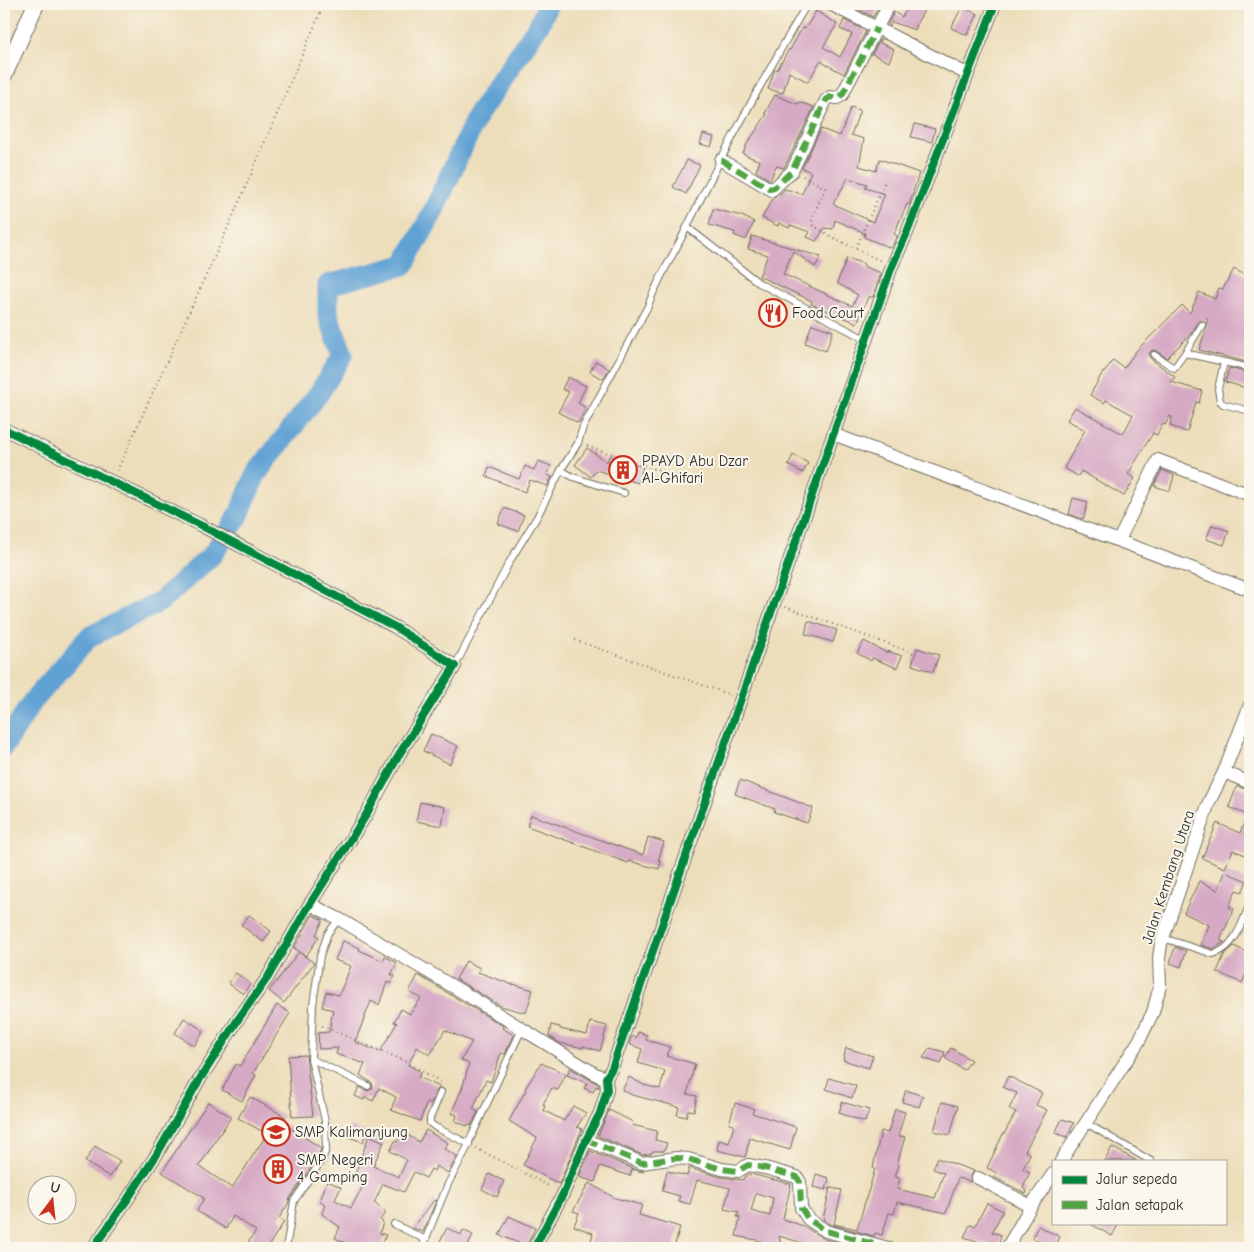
<svg xmlns="http://www.w3.org/2000/svg" width="1254" height="1252" viewBox="0 0 1254 1252" font-family="'Comic Neue',sans-serif">
	<style>
		.lines { fill: none; stroke-linecap: round; stroke-linejoin: round }
		.river { stroke: #61a2d4; stroke-width: 21 }
		.building { fill: #d6a9c4; fill-rule: evenodd }
		.service-casing { stroke: #6f6a5d; stroke-width: 8 }
		.minor-casing { stroke: #6f6a5d; stroke-width: 14 }
		.tertiary-casing { stroke: #6f6a5d; stroke-width: 18 }
		.path { stroke: #6f6a5d; stroke-width: 2; stroke-dasharray: 1 4; stroke-linecap: butt }
		.service { stroke: #fff; stroke-width: 6 }
		.minor { stroke: #fff; stroke-width: 12 }
		.tertiary { stroke: #fff; stroke-width: 16 }
		.quiet { stroke: #51a443; stroke-width: 6; stroke-dasharray: 12 6; stroke-linecap: butt }
		.cycleway-casing { stroke: #fbf7ec; stroke-width: 11 }
		.cycleway { stroke: #00873e; stroke-width: 8 }
		.labels { text-anchor: middle; stroke-width: 4; stroke-linejoin: round; paint-order: stroke }
		.poi-label { font-size: 15px; fill: #2b2b2b; stroke: #fbf7ec; text-anchor: start }
		.street-label { font-size: 15px; fill: #2b2b2b; stroke: #fbf7ec }
	</style>
	<rect width="100%" height="100%" fill="#fbf7ec"/>
	<filter id="ink" filterUnits="userSpaceOnUse"><feTurbulence type="fractalNoise" baseFrequency=".02" numOctaves="2"/><feDisplacementMap in="SourceGraphic" scale="10" xChannelSelector="R" yChannelSelector="G"/><feConvolveMatrix kernelMatrix="1 2 1 2 8 2 1 2 1" color-interpolation-filters="sRGB"/></filter>
	<filter id="wash" filterUnits="userSpaceOnUse"><feTurbulence type="fractalNoise" baseFrequency=".0096" numOctaves="4" result="noise"/><feDisplacementMap in="SourceGraphic" scale="20" xChannelSelector="R" yChannelSelector="G"/><feGaussianBlur stdDeviation="1.12" result="paint"/><feColorMatrix in="noise" values="0 0 0 0 0 0 0 0 0 0 0 0 0 0 0 0 0 1.4 0 .05"/><feComposite in="paint" operator="in"/></filter>
	<g filter="url(#wash)">
		<rect width="100%" height="100%" fill="#eddebb"/>
		<g class="lines">
			<!-- river -->
			<polyline class="river" points="4,746 33,701 89,637 161,601 212,555 238,517 256,474 319,393 343,355 328,315 328,285 404,265 431,216 477,116 540,23 548,4"/>
		</g>
		<g id="blocks">
			<!-- building -->
			<g class="building">
				<polygon points="856,4 875,4 879,6 873,17 854,7"/>
				<polygon points="910,4 928,4 918,21 915,30 892,22 890,26 888,24 894,12 902,17"/>
				<polygon points="962,7 978,14 967,35 951,28"/>
				<polygon points="816,11 837,24 823,47 840,57 852,34 840,29 844,20 866,31 844,74 820,61 808,82 789,72 783,93 768,89 775,69 777,70 789,49 790,50 802,28 805,29"/>
				<polygon points="880,39 882,40 880,43 894,49 889,62 872,54"/>
				<polygon points="775,95 797,104 799,102 814,107 785,166 784,168 776,166 770,180 756,171 760,161 743,154 747,144 767,114 765,113"/>
				<path d="M851,107L860,110L851,135L864,139L859,166L876,171L880,159L919,173L909,205L907,204L894,234L897,236L891,248L864,237L865,233L835,220L833,229L825,228L816,241L807,237L810,232L790,225L789,228L779,223L778,226L762,218L773,198L778,196L785,189L802,194L811,172L802,168L821,129L840,136ZM848,178L867,184L865,188L885,194L873,222L833,204Z"/>
				<polygon points="915,124 935,129 932,142 911,137"/>
				<polygon points="703,134 714,137 711,147 700,144"/>
				<polygon points="687,160 700,165 686,194 673,187"/>
				<polygon points="713,209 742,216 754,222 746,240 734,235 735,232 709,225"/>
				<polygon points="752,236 821,257 815,267 793,251 783,274 852,306 858,295 837,283 847,258 864,264 863,266 881,273 873,297 868,297 857,323 811,304 812,301 759,276 768,255 748,249"/>
				<polygon points="1234,269 1250,278 1250,363 1199,350 1207,326 1207,318 1204,321 1199,321 1190,335 1167,358 1155,350 1151,351 1149,354 1151,359 1175,377 1171,382 1202,391 1199,403 1196,402 1187,432 1170,426 1172,417 1170,416 1165,425 1162,424 1157,435 1153,433 1128,474 1135,478 1124,496 1081,471 1078,476 1064,468 1085,430 1067,420 1075,407 1123,434 1133,415 1106,400 1104,403 1090,395 1103,372 1104,373 1113,360 1124,368 1136,351 1182,305 1190,313 1199,292 1215,299 1219,288 1223,289"/>
				<polygon points="812,324 833,331 826,351 805,343"/>
				<polygon points="596,361 609,369 603,379 590,372"/>
				<polygon points="1229,368 1250,373 1250,389 1225,382"/>
				<polygon points="568,377 586,386 578,403 586,408 578,423 558,412 569,392 562,389"/>
				<polygon points="587,448 607,462 609,456 643,467 638,483 596,470 591,477 575,465"/>
				<polygon points="793,455 808,463 803,473 788,465"/>
				<polygon points="538,461 551,466 547,475 552,477 547,486 530,480 525,492 486,476 489,467 519,479 525,466 534,470"/>
				<polygon points="1162,470 1174,475 1170,491 1154,486"/>
				<polygon points="1073,498 1088,502 1083,519 1069,514"/>
				<polygon points="504,508 524,515 518,531 498,524"/>
				<polygon points="1212,525 1229,531 1224,545 1206,539"/>
				<polygon points="808,621 837,630 833,642 805,634"/>
				<polygon points="864,641 887,653 888,651 902,656 897,668 872,658 871,661 857,653"/>
				<polygon points="917,648 939,655 933,672 912,665"/>
				<polygon points="431,734 458,746 450,764 423,751"/>
				<polygon points="740,780 813,808 807,823 774,812 775,809 735,794"/>
				<polygon points="1237,786 1250,791 1250,857 1233,850 1225,868 1202,858 1217,823 1240,833 1247,815 1229,807"/>
				<polygon points="420,802 445,807 442,826 416,821"/>
				<polygon points="531,815 643,855 648,837 664,842 658,861 661,862 659,869 629,861 628,863 527,826"/>
				<polygon points="1225,872 1247,881 1242,892 1236,890 1229,907 1234,909 1220,940 1224,942 1213,949 1201,945 1209,925 1184,913 1199,881 1218,890"/>
				<polygon points="249,915 271,931 263,942 241,925"/>
				<polygon points="313,915 323,920 316,935 319,937 306,956 294,948"/>
				<polygon points="343,941 360,948 359,950 383,961 385,956 397,963 391,975 395,976 391,984 387,982 379,1005 371,1001 355,1042 380,1052 397,1023 394,1022 401,1009 410,1014 421,998 409,992 418,975 503,1026 502,1028 514,1035 505,1054 501,1053 491,1082 486,1080 473,1109 478,1112 471,1126 468,1124 467,1126 455,1121 457,1115 451,1113 462,1089 469,1064 461,1060 472,1042 445,1030 430,1055 417,1047 408,1065 421,1072 418,1077 440,1087 437,1090 431,1103 427,1102 420,1121 391,1110 396,1097 379,1088 373,1101 365,1097 364,1100 355,1096 359,1087 368,1091 373,1088 372,1083 360,1075 365,1064 336,1054 338,1048 319,1049 318,1033 329,1032 333,1010 322,1007 326,992 339,995 351,966 335,960"/>
				<polygon points="1234,946 1250,954 1250,965 1242,983 1217,972 1224,955"/>
				<polygon points="1175,947 1186,951 1181,967 1170,963"/>
				<polygon points="299,952 314,963 284,1003 269,991"/>
				<polygon points="466,961 480,968 478,972 513,985 513,984 533,990 526,1013 501,1006 456,979"/>
				<polygon points="236,973 250,984 243,994 228,983"/>
				<polygon points="277,1005 290,1013 253,1073 256,1075 242,1101 222,1090 236,1064 240,1066"/>
				<polygon points="184,1018 204,1031 194,1046 175,1033"/>
				<polygon points="590,1022 607,1026 600,1051 583,1046 583,1048 560,1043 549,1036 551,1025 560,1027 560,1029 587,1035"/>
				<polygon points="638,1032 647,1035 646,1040 670,1047 667,1056 695,1064 687,1094 697,1096 694,1111 688,1110 686,1117 677,1115 679,1107 632,1095 622,1090 629,1077 644,1085 660,1089 665,1071 638,1063 642,1049 629,1044 632,1036 636,1038"/>
				<polygon points="846,1048 873,1056 869,1068 843,1060"/>
				<polygon points="930,1048 945,1052 941,1064 923,1058"/>
				<polygon points="951,1048 971,1060 964,1070 945,1058"/>
				<polygon points="306,1055 313,1116 292,1117 288,1056"/>
				<polygon points="541,1063 566,1074 558,1090 552,1088 543,1104 545,1106 543,1110 564,1121 573,1106 586,1113 577,1127 582,1129 559,1184 523,1165 537,1138 509,1121 526,1090 525,1089"/>
				<polygon points="570,1068 598,1084 599,1088 596,1086 593,1092 584,1088 587,1083 567,1075"/>
				<polygon points="1008,1076 1042,1093 1036,1105 1047,1110 1025,1151 1030,1154 1023,1169 1030,1172 1023,1188 1027,1191 1026,1194 994,1177 997,1173 987,1168 1003,1134 1004,1134 1016,1112 1009,1109 1017,1093 1003,1087"/>
				<polygon points="829,1078 856,1086 852,1098 826,1089"/>
				<polygon points="906,1090 923,1096 919,1107 902,1102"/>
				<polygon points="250,1097 286,1117 275,1118 321,1148 318,1158 290,1198 288,1204 279,1218 284,1222 267,1248 253,1248 247,1244 256,1231 233,1216 226,1229 197,1211 204,1198 162,1172 208,1102 231,1117 199,1166 232,1188 267,1134 238,1118"/>
				<polygon points="842,1102 869,1110 865,1122 839,1113"/>
				<polygon points="942,1102 958,1106 950,1135 934,1131"/>
				<polygon points="735,1103 754,1109 752,1113 796,1127 790,1150 750,1138 745,1157 717,1150 719,1140 729,1143 734,1125 729,1124"/>
				<polygon points="895,1109 905,1112 898,1136 905,1137 897,1165 899,1165 895,1177 900,1178 897,1189 935,1198 944,1173 933,1169 937,1158 974,1171 970,1178 971,1182 958,1178 946,1213 897,1202 894,1214 889,1213 882,1235 875,1233 874,1236 829,1224 823,1219 830,1188 842,1190 834,1224 857,1229 875,1169 873,1168 881,1131 888,1133"/>
				<polygon points="609,1110 633,1122 632,1125 657,1131 655,1140 667,1143 664,1151 653,1151 652,1153 643,1155 598,1136"/>
				<polygon points="1062,1119 1074,1123 1067,1137 1055,1133"/>
				<polygon points="350,1126 366,1133 363,1142 346,1136"/>
				<polygon points="426,1130 448,1143 444,1149 457,1156 448,1173 436,1166 434,1171 431,1169 426,1178 414,1172 404,1192 383,1184 374,1203 386,1212 380,1220 383,1222 380,1233 386,1235 380,1248 356,1248 335,1238 340,1227 322,1214 325,1204 320,1201 327,1181 341,1187 335,1200 351,1208 364,1184 353,1180 369,1135 384,1142 373,1166 399,1177 407,1160 390,1151 395,1141 397,1142 403,1132 419,1142"/>
				<polygon points="95,1146 120,1161 110,1177 85,1162"/>
				<polygon points="1112,1147 1137,1161 1105,1161"/>
				<polygon points="590,1151 639,1171 644,1171 643,1172 632,1169 630,1176 600,1166 595,1182 579,1177"/>
				<path d="M689,1168L721,1177L743,1180L744,1177L750,1174L791,1184L783,1219L803,1226L824,1239L858,1248H820L779,1236L782,1248H763L761,1241L736,1236L740,1217H737L739,1212L724,1209L730,1188L697,1180L690,1204L678,1201L680,1196L662,1191L667,1171L687,1176ZM756,1193L773,1198L770,1216L751,1211Z"/>
				<polygon points="489,1174 504,1181 497,1197 482,1189"/>
				<polygon points="816,1174 829,1178 826,1190 813,1187"/>
				<polygon points="589,1183 615,1198 642,1205 639,1215 680,1227 674,1248 589,1248 593,1233 574,1226 579,1213 573,1211"/>
				<polygon points="434,1200 436,1201 423,1232 413,1228"/>
				<polygon points="987,1203 1003,1211 992,1232 1001,1235 998,1248 964,1237 970,1225 975,1226"/>
				<polygon points="509,1216 535,1228 526,1246 499,1235"/>
				<polygon points="1089,1223 1119,1223 1112,1236"/>
				<polygon points="1038,1226 1060,1237 1055,1248 1037,1248 1039,1241 1032,1238"/>
				<polygon points="447,1228 461,1235 463,1230 473,1235 467,1248 453,1248 440,1241"/>
			</g>
		</g>
	</g>
	<g filter="url(#ink)">
		<use href="#blocks" fill-opacity="0" stroke="#6f6a5d" stroke-width="1"/>
		<g class="lines">
			<defs>
				<g id="service">
					<polyline points="687,227 759,283 867,340"/>
					<polyline points="1202,325 1185,353 1250,368"/>
					<polyline points="1154,355 1174,368 1185,353"/>
					<polyline points="1224,362 1218,389 1220,401 1223,404 1250,411"/>
					<polyline points="561,470 573,477 624,493"/>
					<path d="M455,666L510,561L537,517L561,470L578,443L583,427L648,306C657,281 671,259 683,235C721,156 763,79 807,4"/>
					<path d="M1163,938L1213,954C1235,949 1243,921 1250,903"/>
					<polyline points="311,1059 368,1086"/>
					<polyline points="1086,1123 1151,1161"/>
					<polyline points="468,1144 522,1029"/>
					<polyline points="394,1224 426,1240"/>
					<polyline points="286,1248 294,1201 322,1160 326,1149 325,1121 311,1059 313,1005 320,956 328,933 339,919"/>
					<polyline points="422,1248 448,1184 469,1144 435,1127 430,1123 430,1118 441,1092"/>
				</g>
				<g id="minor">
					<polyline points="830,4 967,74"/>
					<polyline points="721,160 772,190 792,171 826,100 830,97 837,98 842,95 889,4"/>
					<polyline points="4,429 200,525 395,627 455,666 400,753 366,815 305,912 268,977 239,1018 198,1082 157,1154 127,1200 93,1248"/>
					<polyline points="833,434 1250,590"/>
					<polyline points="1119,540 1158,460 1250,495"/>
					<polyline points="1224,772 1250,783"/>
					<polyline points="310,904 339,919 464,993 597,1075 606,1078"/>
					<polyline points="586,1140 642,1163 676,1158 688,1159 722,1169 738,1171 748,1165 765,1168 797,1177 800,1182 801,1208 808,1219 826,1231 888,1248"/>
					<polyline points="1061,1161 1139,1041 1153,1012 1160,986 1159,958 1161,944 1209,802 1224,772 1250,705"/>
					<polyline points="978,1178 1031,1206"/>
					<polyline points="534,1248 563,1194 586,1140 600,1113 607,1090 606,1078 612,1068 892,266 906,235 995,4"/>
					<polyline points="1007,1248 1031,1206 1053,1174"/>
				</g>
				<polyline id="tertiary" points="4,75 36,4"/>
			</defs>
			<!-- service casing -->
			<use href="#service" class="service-casing"/>
			<!-- minor casing -->
			<use href="#minor" class="minor-casing"/>
			<!-- tertiary casing -->
			<use href="#tertiary" class="tertiary-casing"/>
			<!-- path -->
			<g class="path">
				<path d="M803,176L825,188C822,199 811,214 812,225L836,239L881,261"/>
				<polyline points="856,248 886,179"/>
				<polyline points="1245,272 1250,274"/>
				<polyline points="587,446 703,485"/>
				<polyline points="117,471 234,214 324,4"/>
				<polyline points="785,607 913,653"/>
				<polyline points="575,640 731,695"/>
				<polyline points="322,1026 405,1061 441,1082"/>
				<polyline points="476,1148 551,1187"/>
				<polyline points="432,1245 437,1248"/>
			</g>
			<!-- service -->
			<use href="#service" class="service"/>
			<!-- minor -->
			<use href="#minor" class="minor"/>
			<!-- tertiary -->
			<use href="#tertiary" class="tertiary"/>
			<!-- quiet -->
			<g class="quiet">
				<polyline points="721,160 770,189 774,188 792,171 826,100 830,97 837,98 842,95 877,28"/>
				<polyline points="586,1140 642,1163 676,1158 688,1159 722,1169 738,1171 748,1165 765,1168 797,1177 800,1182 801,1208 808,1219 826,1231 888,1248"/>
			</g>
			<defs>
				<g id="cycleway">
					<polyline points="4,429 200,525 395,627 455,666 400,753 366,815 305,912 268,977 239,1018 198,1082 157,1154 127,1200 93,1248"/>
					<polyline points="534,1248 563,1194 586,1140 600,1113 607,1090 606,1078 612,1068 892,266 906,235 995,4"/>
				</g>
			</defs>
			<!-- cycleway casing -->
			<use href="#cycleway" class="cycleway-casing"/>
			<!-- cycleway -->
			<use href="#cycleway" class="cycleway"/>
		</g>
	</g>
	<!-- icons -->
	<defs>
		<symbol id="restaurant-ring" viewBox="-11 -11 22 22"><circle r="9.5" fill="#fbf7ec" stroke="#c8321e" stroke-width="1.5"/><path d="M-5-6h1v4h1v-4h1v4h1v-4h1v5L-1.5 .5V6h-2V.5L-5-1ZM5-6V6H3V1.5H1.5Q1.5-4 5-6Z" fill="#c8321e"/></symbol>
		<symbol id="building-ring" viewBox="-11 -11 22 22"><circle r="9.5" fill="#fbf7ec" stroke="#c8321e" stroke-width="1.5"/><path d="M-4-6H4V6H1V3H-1V6H-4ZM-2.5-4.3h1.7v1.8h-1.7ZM.8-4.3h1.7v1.8H.8ZM-2.5-1h1.7V.8h-1.7ZM.8-1h1.7V.8H.8Z" fill="#c8321e"/></symbol>
		<symbol id="school-ring" viewBox="-11 -11 22 22"><circle r="9.5" fill="#fbf7ec" stroke="#c8321e" stroke-width="1.5"/><path d="M0-5L7-2L0 1L-7-2ZM-4 1L0 2.5L4 1V4Q0 6-4 4Z" fill="#c8321e"/></symbol>
	</defs>
	<g fill-rule="evenodd">
		<use href="#restaurant-ring" x="757" y="297" width="32" height="32"/>
		<use href="#building-ring" x="607" y="454" width="32" height="32"/>
		<use href="#school-ring" x="260" y="1116" width="32" height="32"/>
		<use href="#building-ring" x="262" y="1153" width="32" height="32"/>
	</g>
	<g class="labels">
		<!-- poi labels -->
		<g class="poi-label">
			<text x="792" y="318">Food Court</text>
			<text x="642" y="466">PPAYD Abu Dzar<tspan x="642" dy="17">Al-Ghifari</tspan></text>
			<text x="295" y="1137">SMP Kalimanjung</text>
			<text x="297" y="1165">SMP Negeri<tspan x="297" dy="17">4 Gamping</tspan></text>
		</g>
		<!-- street labels -->
		<g class="street-label">
			<text transform="translate(1168 877) rotate(-72)" y="5">Jalan Kembang Utara</text>
		</g>
	</g>
	<!-- margin -->
	<rect width="1254" height="1252" fill="none" stroke="#fbf7ec" stroke-width="20"/>
	<!-- legend -->
	<rect x="1052" y="1160" width="175" height="65" fill="#fbf7ec" stroke="#a8a59f"/>
	<rect x="1062" y="1176" width="25" height="8" fill="#00873e" stroke="#a8a59f"/>
	<text x="1096" y="1184" font-size="15" fill="#2b2b2b">Jalur sepeda</text>
	<rect x="1062" y="1201" width="25" height="8" fill="#51a443" stroke="#a8a59f"/>
	<text x="1096" y="1210" font-size="15" fill="#2b2b2b">Jalan setapak</text>
	<!-- north arrow -->
	<g transform="translate(52 1200) rotate(15)"><circle r="24" fill="#fbf7ec" stroke="#a8a59f"/>
	<path d="M0-4L9 19L0 12L-9 19Z" fill="#c8321e"/>
	<text y="-8" font-size="14" font-weight="bold" text-anchor="middle" fill="#2b2b2b">U</text>
	</g>
</svg>
